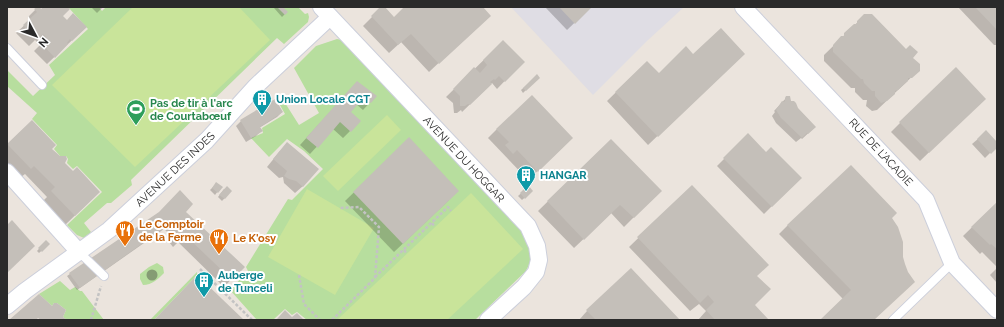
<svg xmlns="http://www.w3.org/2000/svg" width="1004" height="327" viewBox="0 0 1004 327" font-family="Raleway,sans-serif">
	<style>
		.industrial { fill: #dfdde4 }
		.green { fill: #b7de9e }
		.pitch { fill: #c9e49a }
		.shadow { fill: #0003 }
		.building { fill: #c4bfb9 }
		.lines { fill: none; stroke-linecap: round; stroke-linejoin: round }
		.lane-casing { stroke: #cccfdb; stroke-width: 10 }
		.street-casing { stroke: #cccfdb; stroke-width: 18 }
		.path { stroke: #c3c3c3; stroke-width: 2.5; stroke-dasharray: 3 2; stroke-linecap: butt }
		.lane { stroke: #fff; stroke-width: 8 }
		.street { stroke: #fff; stroke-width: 16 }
		.tree { fill: #859c74 }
		.labels { text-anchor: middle; stroke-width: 4; stroke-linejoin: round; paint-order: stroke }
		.culture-label { font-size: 11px; font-weight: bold; fill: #0d838f; stroke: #fff; text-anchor: start }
		.leisure-label { font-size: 11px; font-weight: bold; fill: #27864d; stroke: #fff; text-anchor: start }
		.street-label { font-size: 11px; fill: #2a2a2a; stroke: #fff }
		.food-label { font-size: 11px; font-weight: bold; fill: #c56008; stroke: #fff; text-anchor: start }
	</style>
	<rect width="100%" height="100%" fill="#ebe4dd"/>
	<!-- industrial -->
	<polygon class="industrial" points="511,7 684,7 648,40 593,95"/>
	<!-- green -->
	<g class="green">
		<polygon points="68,7 99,7 102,11 106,7 298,7 305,14 308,13 309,17 308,22 284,44 277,38 131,180 132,185 111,203 107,203 84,223 91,232 84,238 77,235 67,225 102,192 77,166 73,169 67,163 68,159 66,156 60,156 54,149 57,145 32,119 37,113 7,86 7,70 33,96 55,75 49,65 88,29"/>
		<polygon points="337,39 342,40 521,225 534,254 526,271 475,320 307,320 297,312 292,315 285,309 274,319 274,320 257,320 230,290 248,271 246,267 288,199 292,200 323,169 304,151 287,139 269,157 251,138 263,133 262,128 285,114 276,98 280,95 299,125 319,113 294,68 316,46"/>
		<path d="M157,263L163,267L164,273C158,279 152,285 143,285L140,279V274L149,267Z"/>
		<polygon points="197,272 197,275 154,320 150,320"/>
		<polygon points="60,281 70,290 75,287 80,291 82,291 104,320 67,320 63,317 66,310 57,303 54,303 52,306 39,294"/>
	</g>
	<!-- pitch -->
	<g class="pitch">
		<polygon points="133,7 239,7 270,40 135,167 52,85"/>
		<polygon points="387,115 401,130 338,191 323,176"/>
		<polygon points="307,189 374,228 335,295 268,257"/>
		<polygon points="471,193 523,249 447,320 337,320"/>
	</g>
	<!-- shadow -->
	<g class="shadow">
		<polygon points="38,7 41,10 44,7 66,7 62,16 67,21 86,27 47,64 34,51 40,45 35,40 29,46 16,33 30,20 28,17"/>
		<polygon points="91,7 103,7 97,13"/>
		<polygon points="275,7 281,7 287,12 282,17 274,8"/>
		<polygon points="382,7 394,18 406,7 481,7 480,24 429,72 401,42 389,53 363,26"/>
		<polygon points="545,7 591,7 567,30"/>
		<polygon points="958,7 997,7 997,45 994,45"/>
		<polygon points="865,15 911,58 919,70 877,110 872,111 866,106 867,100 863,100 855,92 855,88 851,88 824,61 824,55"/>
		<polygon points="503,41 523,62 497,89 492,83 462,112 461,110 457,113 454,113 453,103 446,97"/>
		<polygon points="693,55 735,62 648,145 607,101 647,62 659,74"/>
		<polygon points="537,76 538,78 523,93 521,90"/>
		<polygon points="350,90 376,96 363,110 356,104 349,112 350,131 343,138 333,129 310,154 300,145"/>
		<polygon points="787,97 815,127 802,139 801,138 796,142 776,123 772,116 775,112 774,111"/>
		<polygon points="985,98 920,161 891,132 900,123"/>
		<polygon points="282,112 277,117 259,128 261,131 256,136 246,142 236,126 241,121"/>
		<polygon points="32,121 51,149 64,163 90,201 65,225 43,201 47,197 25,174 21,177 7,162 7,145"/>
		<polygon points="497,129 563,147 528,180 488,138"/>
		<polygon points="986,132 997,143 997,146 985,158 972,144"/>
		<polygon points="748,135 766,153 800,178 764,214 717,166"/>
		<polygon points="409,139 449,200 394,252 345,201"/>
		<polygon points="611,140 660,191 624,227 611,213 574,248 538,211"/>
		<polygon points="280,151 303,186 295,193 284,183 283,177 279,178 267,167"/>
		<polygon points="214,186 221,187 215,195 210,190"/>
		<polygon points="692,186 756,276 753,305 768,320 698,320 706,311 699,304 690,311 629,247"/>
		<polygon points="528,187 532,191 522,200 518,196"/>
		<polygon points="224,189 231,191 222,201 218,197"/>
		<polygon points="997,203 997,267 982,252 980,254 963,236"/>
		<polygon points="185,212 243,267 224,287 178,242 173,247 169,242 173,237 164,229 77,290 67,276 159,213"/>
		<polygon points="891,218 873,320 821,320 843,299 779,234 788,225"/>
		<polygon points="46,241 49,244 39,253 37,251"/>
		<polygon points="997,268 997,283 990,275"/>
		<polygon points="587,311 679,320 579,320"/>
	</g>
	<!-- building -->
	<g class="building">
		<polygon points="37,7 40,7 41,9 43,7 67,7 70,9 63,16 67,20 73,13 87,27 72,41 70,39 67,43 68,44 55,58 41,43 47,38 43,34 37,40 23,25 37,12 34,9"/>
		<polygon points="277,7 283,7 288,12 285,15"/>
		<polygon points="380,7 385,7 394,17 404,7 483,7 491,16 439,64 411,34 398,45 371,16"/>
		<polygon points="559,7 592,7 575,24"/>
		<polygon points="975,7 997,7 997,30"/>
		<polygon points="864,14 872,14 906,49 910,45 918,52 913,58 920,64 920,71 912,78 908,78 908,81 898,90 895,91 895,94 887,101 881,103 875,96 875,91 872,91 864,83 863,79 861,79 833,52 833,45 841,36 844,36 844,33 854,24 857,24 857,21"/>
		<polygon points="721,28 745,54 658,137 615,92 647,61 659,73 686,46 693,54"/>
		<polygon points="503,40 525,62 505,82 499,76 495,80 494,79 490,82 492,84 470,105 468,104 465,106 460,106 460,96 453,89 474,67 480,73 487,65 483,60"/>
		<polygon points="956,67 986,99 929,153 899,122"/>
		<polygon points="537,74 540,78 526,91 523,88"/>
		<polygon points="357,81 377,96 371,103 364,97 351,112 361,121 351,132 340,122 318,148 306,138"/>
		<polygon points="532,95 573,138 538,172 517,150 513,154 505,145 509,142 496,129"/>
		<polygon points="786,96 790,96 791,101 794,101 796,103 798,108 816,127 808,134 807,133 802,138 781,118 776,110 782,101 784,102 785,101 785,98"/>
		<polygon points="275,99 283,112 260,127 263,131 251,138 240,120"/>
		<polygon points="32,120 56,145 52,149 60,156 66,156 67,159 65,163 73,171 77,167 100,192 75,216 51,191 55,187 34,166 31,169 7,144"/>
		<polygon points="986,130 997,142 997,148 991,154 977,139"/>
		<polygon points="748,133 766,152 771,147 802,178 772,207 723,158"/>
		<polygon points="409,137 459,191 403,244 353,192"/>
		<polygon points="611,139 662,191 634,218 620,205 584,240 547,201"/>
		<polygon points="287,142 319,169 303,187 296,181 289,179 284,176 287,171 273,159"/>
		<polygon points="851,165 897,213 892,218 898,227 903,242 903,257 905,264 908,272 915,282 874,320 822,320 821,319 851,290 787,225"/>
		<polygon points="216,182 223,187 218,193 212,188"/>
		<polygon points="528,185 533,191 525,199 520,193"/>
		<polygon points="692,185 769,265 757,276 771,289 755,305 769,320 715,320 706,310 714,302 708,295 700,303 637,237"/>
		<polygon points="227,186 232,191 225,199 219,195"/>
		<polygon points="180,190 193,204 186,212 245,267 232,280 186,236 181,240 175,234 177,232 168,225 80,288 69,273 159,212"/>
		<polygon points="997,202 997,249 991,244 990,245 971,227"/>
		<polygon points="12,220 35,246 7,273 7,225"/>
		<polygon points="46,240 50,244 42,252 38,248"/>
		<polygon points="631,268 680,320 596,320 586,310"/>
		<polygon points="197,275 244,320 154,320"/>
		<polygon points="39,294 52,306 54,303 57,303 66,310 63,317 67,320 41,320 38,318 36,320 9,320"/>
		<polygon points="285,310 292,317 297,313 304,320 278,320 277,319"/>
	</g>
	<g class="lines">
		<defs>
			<g id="lane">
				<polyline points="7,48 42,85"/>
				<polyline points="79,252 104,276"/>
				<polyline points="893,320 952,263"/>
			</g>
			<g id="street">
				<polyline points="321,7 528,226 537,246 539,260 536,272 524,287 488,320"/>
				<polyline points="743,7 926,200 952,263 997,310"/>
				<polyline points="7,172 79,252"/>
				<polyline points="7,306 25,291 109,230 207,140 255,87 330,17"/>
			</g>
		</defs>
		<!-- lane casing -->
		<use href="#lane" class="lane-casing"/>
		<!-- street casing -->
		<use href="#street" class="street-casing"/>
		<!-- path -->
		<g class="path">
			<polyline points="432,223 435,227"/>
			<polyline points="404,250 407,254"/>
			<polyline points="200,269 252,320"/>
			<polyline points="299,275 304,304 320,320"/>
			<polyline points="375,277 448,207 451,211"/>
			<polyline points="91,320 101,286"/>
			<polyline points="332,320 375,278 379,227 359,207 339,208"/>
		</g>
		<!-- lane -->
		<use href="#lane" class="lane"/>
		<!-- street -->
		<use href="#street" class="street"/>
	</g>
	<!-- trees -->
	<circle class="tree" cx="152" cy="275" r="5.5"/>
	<!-- icons -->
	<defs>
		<symbol id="building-pin" viewBox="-11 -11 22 30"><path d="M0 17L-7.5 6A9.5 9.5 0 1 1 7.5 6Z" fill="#0f9aa8" stroke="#fff"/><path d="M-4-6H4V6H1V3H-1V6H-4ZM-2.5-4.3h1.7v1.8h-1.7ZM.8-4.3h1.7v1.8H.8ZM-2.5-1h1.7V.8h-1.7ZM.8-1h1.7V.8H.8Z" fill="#fff"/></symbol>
		<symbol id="stadium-pin" viewBox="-11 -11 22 30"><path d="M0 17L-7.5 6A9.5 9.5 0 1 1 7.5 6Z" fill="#2e9e5b" stroke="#fff"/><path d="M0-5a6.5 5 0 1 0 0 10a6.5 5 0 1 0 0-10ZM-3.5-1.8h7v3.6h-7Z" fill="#fff"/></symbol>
		<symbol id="restaurant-pin" viewBox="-11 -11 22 30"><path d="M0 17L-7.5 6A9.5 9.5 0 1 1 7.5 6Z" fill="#e8710a" stroke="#fff"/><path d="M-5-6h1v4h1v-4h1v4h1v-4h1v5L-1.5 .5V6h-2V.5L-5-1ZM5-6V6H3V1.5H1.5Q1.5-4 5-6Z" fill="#fff"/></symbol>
	</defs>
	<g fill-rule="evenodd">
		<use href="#building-pin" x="251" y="88" width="22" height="30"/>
		<use href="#stadium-pin" x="125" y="98" width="22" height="30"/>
		<use href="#building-pin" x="515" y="164" width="22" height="30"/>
		<use href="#restaurant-pin" x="114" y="219" width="22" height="30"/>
		<use href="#restaurant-pin" x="208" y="227" width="22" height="30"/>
		<use href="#building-pin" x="193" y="270" width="22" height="30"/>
	</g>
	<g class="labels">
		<!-- culture labels -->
		<g class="culture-label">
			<text x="276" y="103">Union Locale CGT</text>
			<text x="540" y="179">HANGAR</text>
			<text x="218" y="279">Auberge<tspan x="218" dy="13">de Tunceli</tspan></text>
		</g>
		<!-- leisure labels -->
		<g class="leisure-label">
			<text x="150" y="107">Pas de tir à l'arc<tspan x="150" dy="13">de Courtabœuf</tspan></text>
		</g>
		<!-- street labels -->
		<g class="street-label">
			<text transform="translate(881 152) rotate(47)" y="4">RUE DE L’ACADIE</text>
			<text transform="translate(464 159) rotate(47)" y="4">AVENUE DU HOGGAR</text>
			<text transform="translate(175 169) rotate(-43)" y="4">AVENUE DES INDES</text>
		</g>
		<!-- food labels -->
		<g class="food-label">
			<text x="139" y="228">Le Comptoir<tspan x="139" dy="13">de la Ferme</tspan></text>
			<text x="233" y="242">Le K'osy</text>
		</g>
	</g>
	<!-- border -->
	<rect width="1004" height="327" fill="none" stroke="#2a2a2a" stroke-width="16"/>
	<!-- north arrow -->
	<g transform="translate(36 36) rotate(131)" stroke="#ffffff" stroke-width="3" paint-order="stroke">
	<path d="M0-3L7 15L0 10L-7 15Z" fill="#2a2a2a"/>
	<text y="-6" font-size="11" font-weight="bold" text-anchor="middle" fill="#2a2a2a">N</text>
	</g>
</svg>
